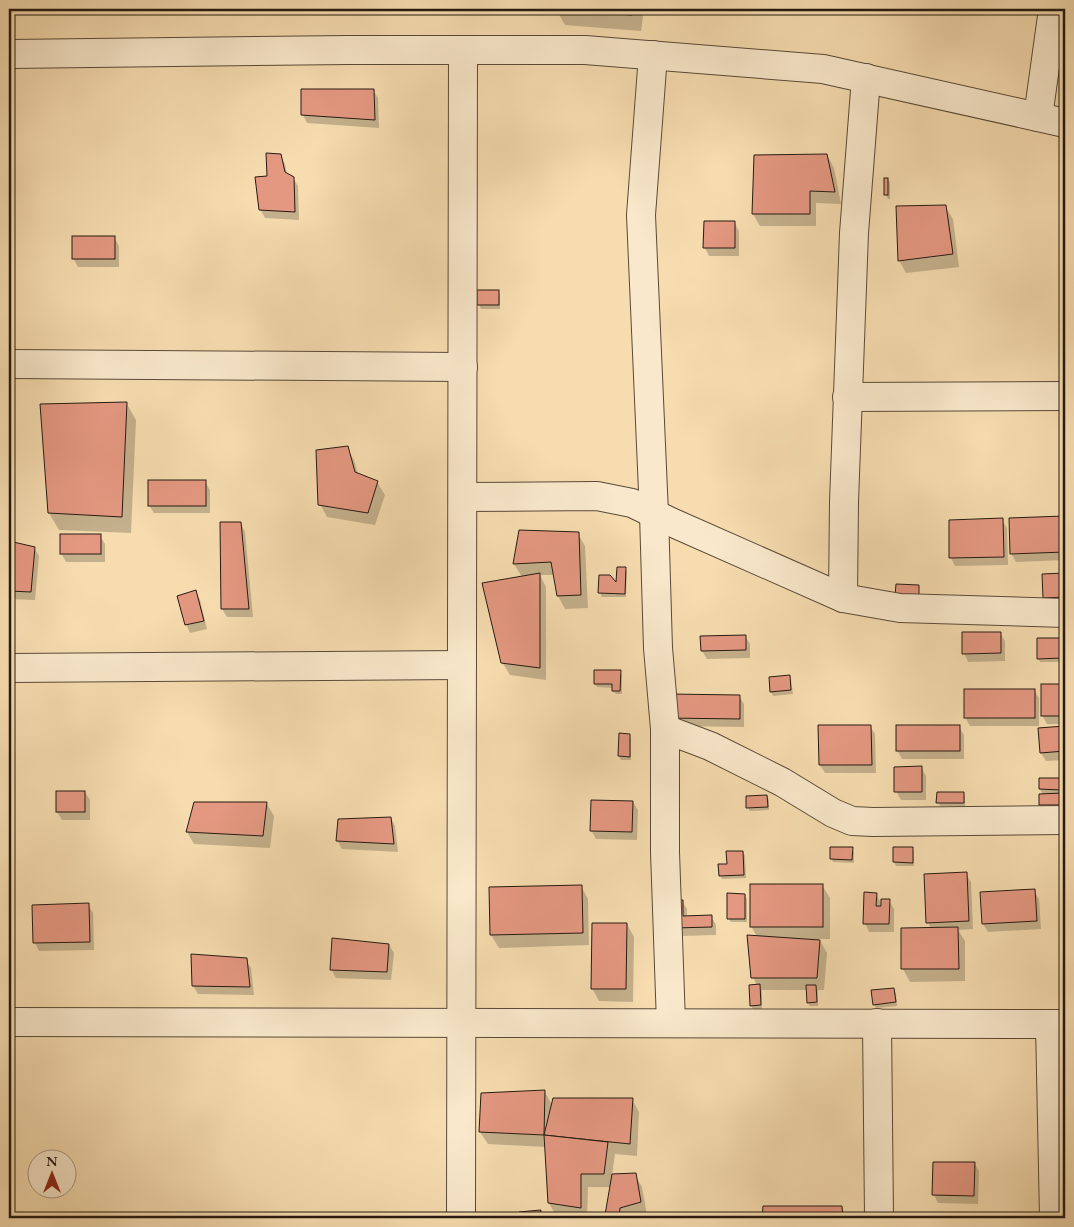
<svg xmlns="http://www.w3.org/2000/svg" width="1074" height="1227" viewBox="0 0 1074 1227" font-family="'EB Garamond',serif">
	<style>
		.shadow { fill: #0003 }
		.building { fill: #e49881; stroke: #251a11 }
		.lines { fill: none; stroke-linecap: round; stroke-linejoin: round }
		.minor-casing { stroke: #594a38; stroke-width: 30 }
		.minor { stroke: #f9e8cb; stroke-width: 28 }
	</style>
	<rect width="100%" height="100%" fill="#f6dcaf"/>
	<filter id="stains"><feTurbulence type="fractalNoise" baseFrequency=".004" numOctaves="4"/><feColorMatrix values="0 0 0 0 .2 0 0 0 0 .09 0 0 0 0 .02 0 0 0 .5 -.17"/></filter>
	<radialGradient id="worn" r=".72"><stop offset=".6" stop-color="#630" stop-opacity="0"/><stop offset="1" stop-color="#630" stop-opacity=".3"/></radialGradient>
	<!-- shadow -->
	<g class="shadow">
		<polygon points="403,9 443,9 443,15 405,11"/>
		<polygon points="468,9 502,9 501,13 471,15"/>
		<polygon points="556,9 644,9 641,31 565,25"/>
		<polygon points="373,90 378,98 379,128 307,123 303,115"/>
		<polygon points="827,155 834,168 841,204 816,203 816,226 760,226 753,214"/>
		<polygon points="280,156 285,164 287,175 293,178 298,186 299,220 265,218 260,209 268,177"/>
		<polygon points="886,179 888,179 890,183 890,199 888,199 886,195"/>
		<polygon points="945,206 953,219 959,267 906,273 899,260"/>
		<polygon points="734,222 739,231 739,256 709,256 705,248"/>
		<polygon points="114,237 119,246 119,267 78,267 73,258"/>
		<polygon points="498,291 500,295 500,309 481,309 479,305"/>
		<polygon points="127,404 136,420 131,533 59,530 49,513"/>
		<polygon points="347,448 354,460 358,474 377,482 385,495 375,525 327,517 320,504"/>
		<polygon points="205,482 210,490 210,513 154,513 149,505"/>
		<polygon points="1063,517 1065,521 1065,560 1016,562 1011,553"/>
		<polygon points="1002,520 1007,528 1008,565 955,566 951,558"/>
		<polygon points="241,524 245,532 253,617 227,617 222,609"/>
		<polygon points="578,534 585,546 588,608 565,609 558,596 554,575 540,575 546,587 546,680 510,675 502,662 522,577 514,564"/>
		<polygon points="100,536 105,544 105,562 66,562 61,553"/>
		<polygon points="9,542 34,548 39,556 35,600 9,599"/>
		<polygon points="625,568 627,572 626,597 602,597 600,593 618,585"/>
		<polygon points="1065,574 1065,605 1049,606 1045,597 1044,575"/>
		<polygon points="196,592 200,600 207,629 190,633 186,624"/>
		<polygon points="1000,633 1005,641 1005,661 968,662 964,653"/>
		<polygon points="745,636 750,644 750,658 707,659 702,651"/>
		<polygon points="1060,639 1062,643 1062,662 1040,662 1038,658"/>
		<polygon points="620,671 622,675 622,694 616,694 613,691 613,688 597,687 595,684"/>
		<polygon points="789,676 791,680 793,694 773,696 771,692 770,678"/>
		<polygon points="1042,685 1065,685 1065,724 1047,724 1042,715"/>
		<polygon points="1034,690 1039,698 1039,726 970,726 965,717"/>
		<polygon points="739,696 744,704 744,727 674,726 669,718"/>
		<polygon points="870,726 875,734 876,773 825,773 820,765"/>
		<polygon points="959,727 964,735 964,759 902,759 897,750"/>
		<polygon points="1065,728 1065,760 1046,761 1041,753 1039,729"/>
		<polygon points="629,735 631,739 631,760 621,760 619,756"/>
		<polygon points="921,767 926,776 926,800 901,800 896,791"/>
		<polygon points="1040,779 1060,779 1062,783 1062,794 1064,798 1065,808 1043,809 1041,805 1043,795 1040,789"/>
		<polygon points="85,792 90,800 90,820 62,820 57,812"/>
		<polygon points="963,794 965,797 965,807 940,806 938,802"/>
		<polygon points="767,796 769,800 769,810 750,811 747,807"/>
		<polygon points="633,802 638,810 637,840 596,839 591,830"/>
		<polygon points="267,804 274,816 270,848 194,844 187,832"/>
		<polygon points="391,818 395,826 398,852 342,849 337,840"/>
		<polygon points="894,848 912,848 914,852 914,866 896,866 894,862"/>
		<polygon points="852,849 854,852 854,863 833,862 831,858"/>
		<polygon points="743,852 745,856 746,878 722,879 720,875 728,865"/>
		<polygon points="966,874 971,882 973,929 958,930 965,941 965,981 910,982 903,969 902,929 931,929 928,922"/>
		<polygon points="822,885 830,898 830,939 819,939 827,953 824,990 818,990 818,1006 810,1006 808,1002 807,990 762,990 762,1009 753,1009 751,1005 757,986 753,977 757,937 751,926"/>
		<polygon points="581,886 588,899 589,945 499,948 491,935 490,888"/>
		<polygon points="1034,891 1039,899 1041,929 988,932 983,924 981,894"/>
		<polygon points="876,894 882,905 889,901 894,909 894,932 869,932 865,923"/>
		<polygon points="744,895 747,899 747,922 731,922 728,918"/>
		<polygon points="682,901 687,909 687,917 711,916 716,925 716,935 680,936"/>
		<polygon points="88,905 93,913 94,950 39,951 35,943"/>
		<polygon points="9,909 10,912 12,947 9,947"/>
		<polygon points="627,924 634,937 633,1002 599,1001 592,988"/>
		<polygon points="389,945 394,953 391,980 336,978 331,969"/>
		<polygon points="246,960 251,968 254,995 198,994 193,986"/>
		<polygon points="893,990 896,993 897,1006 876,1008 874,1004"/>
		<polygon points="545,1092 552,1105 632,1099 639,1112 637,1156 615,1154 612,1175 635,1175 642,1187 647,1215 635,1218 603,1218 606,1216 611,1187 588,1187 587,1218 574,1218 556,1216 549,1203 546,1147 488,1144 480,1132"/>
		<polygon points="974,1163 979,1171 978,1204 938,1203 934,1195"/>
		<polygon points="841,1207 848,1218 716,1218 716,1216 764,1217"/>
		<polygon points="541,1211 543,1215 542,1218 521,1218 520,1213"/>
	</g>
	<!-- building -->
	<g class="building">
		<polygon points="558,9 633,9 632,15"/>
		<polygon points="301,89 374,89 375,120 301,115"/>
		<polygon points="266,153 281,154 285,172 294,177 295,212 259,210 255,177 267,176"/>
		<polygon points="827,154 835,192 810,191 810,214 752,214 754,155"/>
		<rect x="884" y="178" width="4" height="17"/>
		<polygon points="946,205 953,254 898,261 896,206"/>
		<polygon points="704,221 735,221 735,248 703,248"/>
		<rect x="72" y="236" width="43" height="23"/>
		<rect x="477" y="290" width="22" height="15"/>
		<polygon points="127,402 122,517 48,513 40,404"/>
		<polygon points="348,446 355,472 378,481 368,513 318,505 316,450"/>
		<rect x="148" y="480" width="58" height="26"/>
		<polygon points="1064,516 1065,552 1010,554 1009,518"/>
		<polygon points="1003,518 1004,557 949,558 949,520"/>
		<polygon points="220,522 241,522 249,609 221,609"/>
		<polygon points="519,530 579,532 581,595 557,596 551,562 513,564"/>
		<rect x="60" y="534" width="41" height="20"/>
		<polygon points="9,541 35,547 31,592 9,591"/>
		<polygon points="617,567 626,567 625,594 598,593 599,575 610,575 616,582"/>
		<polygon points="540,573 540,668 501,663 482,583"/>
		<polygon points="1065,573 1065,597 1043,598 1042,574"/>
		<polygon points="896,584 919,585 919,597 895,596"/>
		<polygon points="196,590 204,621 185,625 177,596"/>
		<polygon points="962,632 1001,632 1001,653 962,654"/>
		<polygon points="746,635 746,650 701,651 700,636"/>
		<polygon points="1037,638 1060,638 1061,658 1037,659"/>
		<polygon points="594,670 621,670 620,691 612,691 612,684 594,684"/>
		<polygon points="790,675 791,690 770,692 769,677"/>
		<rect x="1041" y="684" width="24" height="32"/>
		<rect x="964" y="689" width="71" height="29"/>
		<polygon points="669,694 740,695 740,719 668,718"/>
		<polygon points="818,725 871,725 872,765 819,765"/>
		<rect x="896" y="725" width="64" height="26"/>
		<polygon points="1065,726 1065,751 1040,753 1038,728"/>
		<polygon points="619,733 630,734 630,757 618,756"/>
		<polygon points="922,766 922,792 894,792 894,767"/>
		<polygon points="1039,778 1061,778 1061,790 1039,789"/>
		<rect x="56" y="791" width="29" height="21"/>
		<polygon points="937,792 964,792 964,803 936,803"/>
		<polygon points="1063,793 1063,805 1039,805 1039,794"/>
		<polygon points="767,795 768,807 746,808 746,796"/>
		<polygon points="591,800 633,801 632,832 590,831"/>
		<polygon points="194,802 267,802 263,836 186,832"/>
		<polygon points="391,817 394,844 336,841 338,819"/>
		<polygon points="830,847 853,847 852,860 830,859"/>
		<polygon points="893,847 913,847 913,863 893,862"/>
		<polygon points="726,851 743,851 744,875 719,876 718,864 727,864"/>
		<polygon points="967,872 969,921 926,923 924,874"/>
		<rect x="750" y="884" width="73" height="43"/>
		<polygon points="582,885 583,933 490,935 489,887"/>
		<polygon points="1035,889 1037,921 982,924 980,892"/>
		<polygon points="864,892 877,893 876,906 881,906 881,899 890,899 889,924 863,924"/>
		<polygon points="727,893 745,894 745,919 727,919"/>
		<polygon points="673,900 683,900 683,916 712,915 712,927 674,928"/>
		<polygon points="89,903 90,942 33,943 32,905"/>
		<polygon points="592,923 627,923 626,989 591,989"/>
		<polygon points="958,927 959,969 901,969 901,928"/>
		<polygon points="747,935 820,940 817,978 751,978"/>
		<polygon points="332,938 389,944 387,972 330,970"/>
		<polygon points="191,954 247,958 250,987 192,986"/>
		<polygon points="760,984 761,1005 750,1006 749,985"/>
		<polygon points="806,985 816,985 817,1002 807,1003"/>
		<polygon points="894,988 896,1002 873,1005 871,990"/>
		<polygon points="545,1090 544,1135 479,1132 481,1093"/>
		<polygon points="553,1098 633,1098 630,1144 544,1135"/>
		<polygon points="544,1135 608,1142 604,1174 581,1174 581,1208 548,1203"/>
		<polygon points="933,1162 975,1162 974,1196 932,1195"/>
		<polygon points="636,1173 641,1202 620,1208 619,1218 601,1218 605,1215 612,1174"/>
		<polygon points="763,1206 842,1206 843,1218 762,1218"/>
		<polygon points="541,1210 540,1218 520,1218 519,1212"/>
		<polygon points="715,1214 763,1216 762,1218 715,1218"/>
	</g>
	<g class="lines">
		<defs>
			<g id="minor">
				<polyline points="9,54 348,50 585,50 823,69 1065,123"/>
				<polyline points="653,55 641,215 654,514 658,648 665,729 665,852 671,1023"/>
				<polyline points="1038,117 1053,9"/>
				<polyline points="9,364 463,367"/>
				<polyline points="847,397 1065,396"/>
				<polyline points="463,497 597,496 632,503 671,522 843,598 900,608 1065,613"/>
				<polyline points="843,598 844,502 854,233 866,78"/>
				<polyline points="9,668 462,665"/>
				<polyline points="665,729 710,746 782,782 833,813 852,821 873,822 1065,820"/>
				<polyline points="9,1022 1065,1024"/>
				<polyline points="877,1023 879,1218"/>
				<polyline points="1050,1024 1054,1218"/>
				<polyline points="461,1218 463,50"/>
			</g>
		</defs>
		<!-- minor casing -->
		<use href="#minor" class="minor-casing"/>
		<!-- minor -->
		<use href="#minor" class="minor"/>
	</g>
	<!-- margin -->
	<rect width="1074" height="1227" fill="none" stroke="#f6dcaf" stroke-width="30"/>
	<rect x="10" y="10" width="1054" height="1207" fill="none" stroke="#251a11" stroke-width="2.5"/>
	<rect x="15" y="15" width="1044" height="1197" fill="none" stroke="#251a11"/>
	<!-- north arrow -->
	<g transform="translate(52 1174)"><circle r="24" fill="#f9e8cb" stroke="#a49681"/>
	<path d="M0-4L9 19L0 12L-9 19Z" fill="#8f2418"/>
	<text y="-8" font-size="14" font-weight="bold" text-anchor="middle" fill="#251a11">N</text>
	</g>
	<rect width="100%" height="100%" filter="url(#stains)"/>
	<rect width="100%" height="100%" fill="url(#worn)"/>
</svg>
